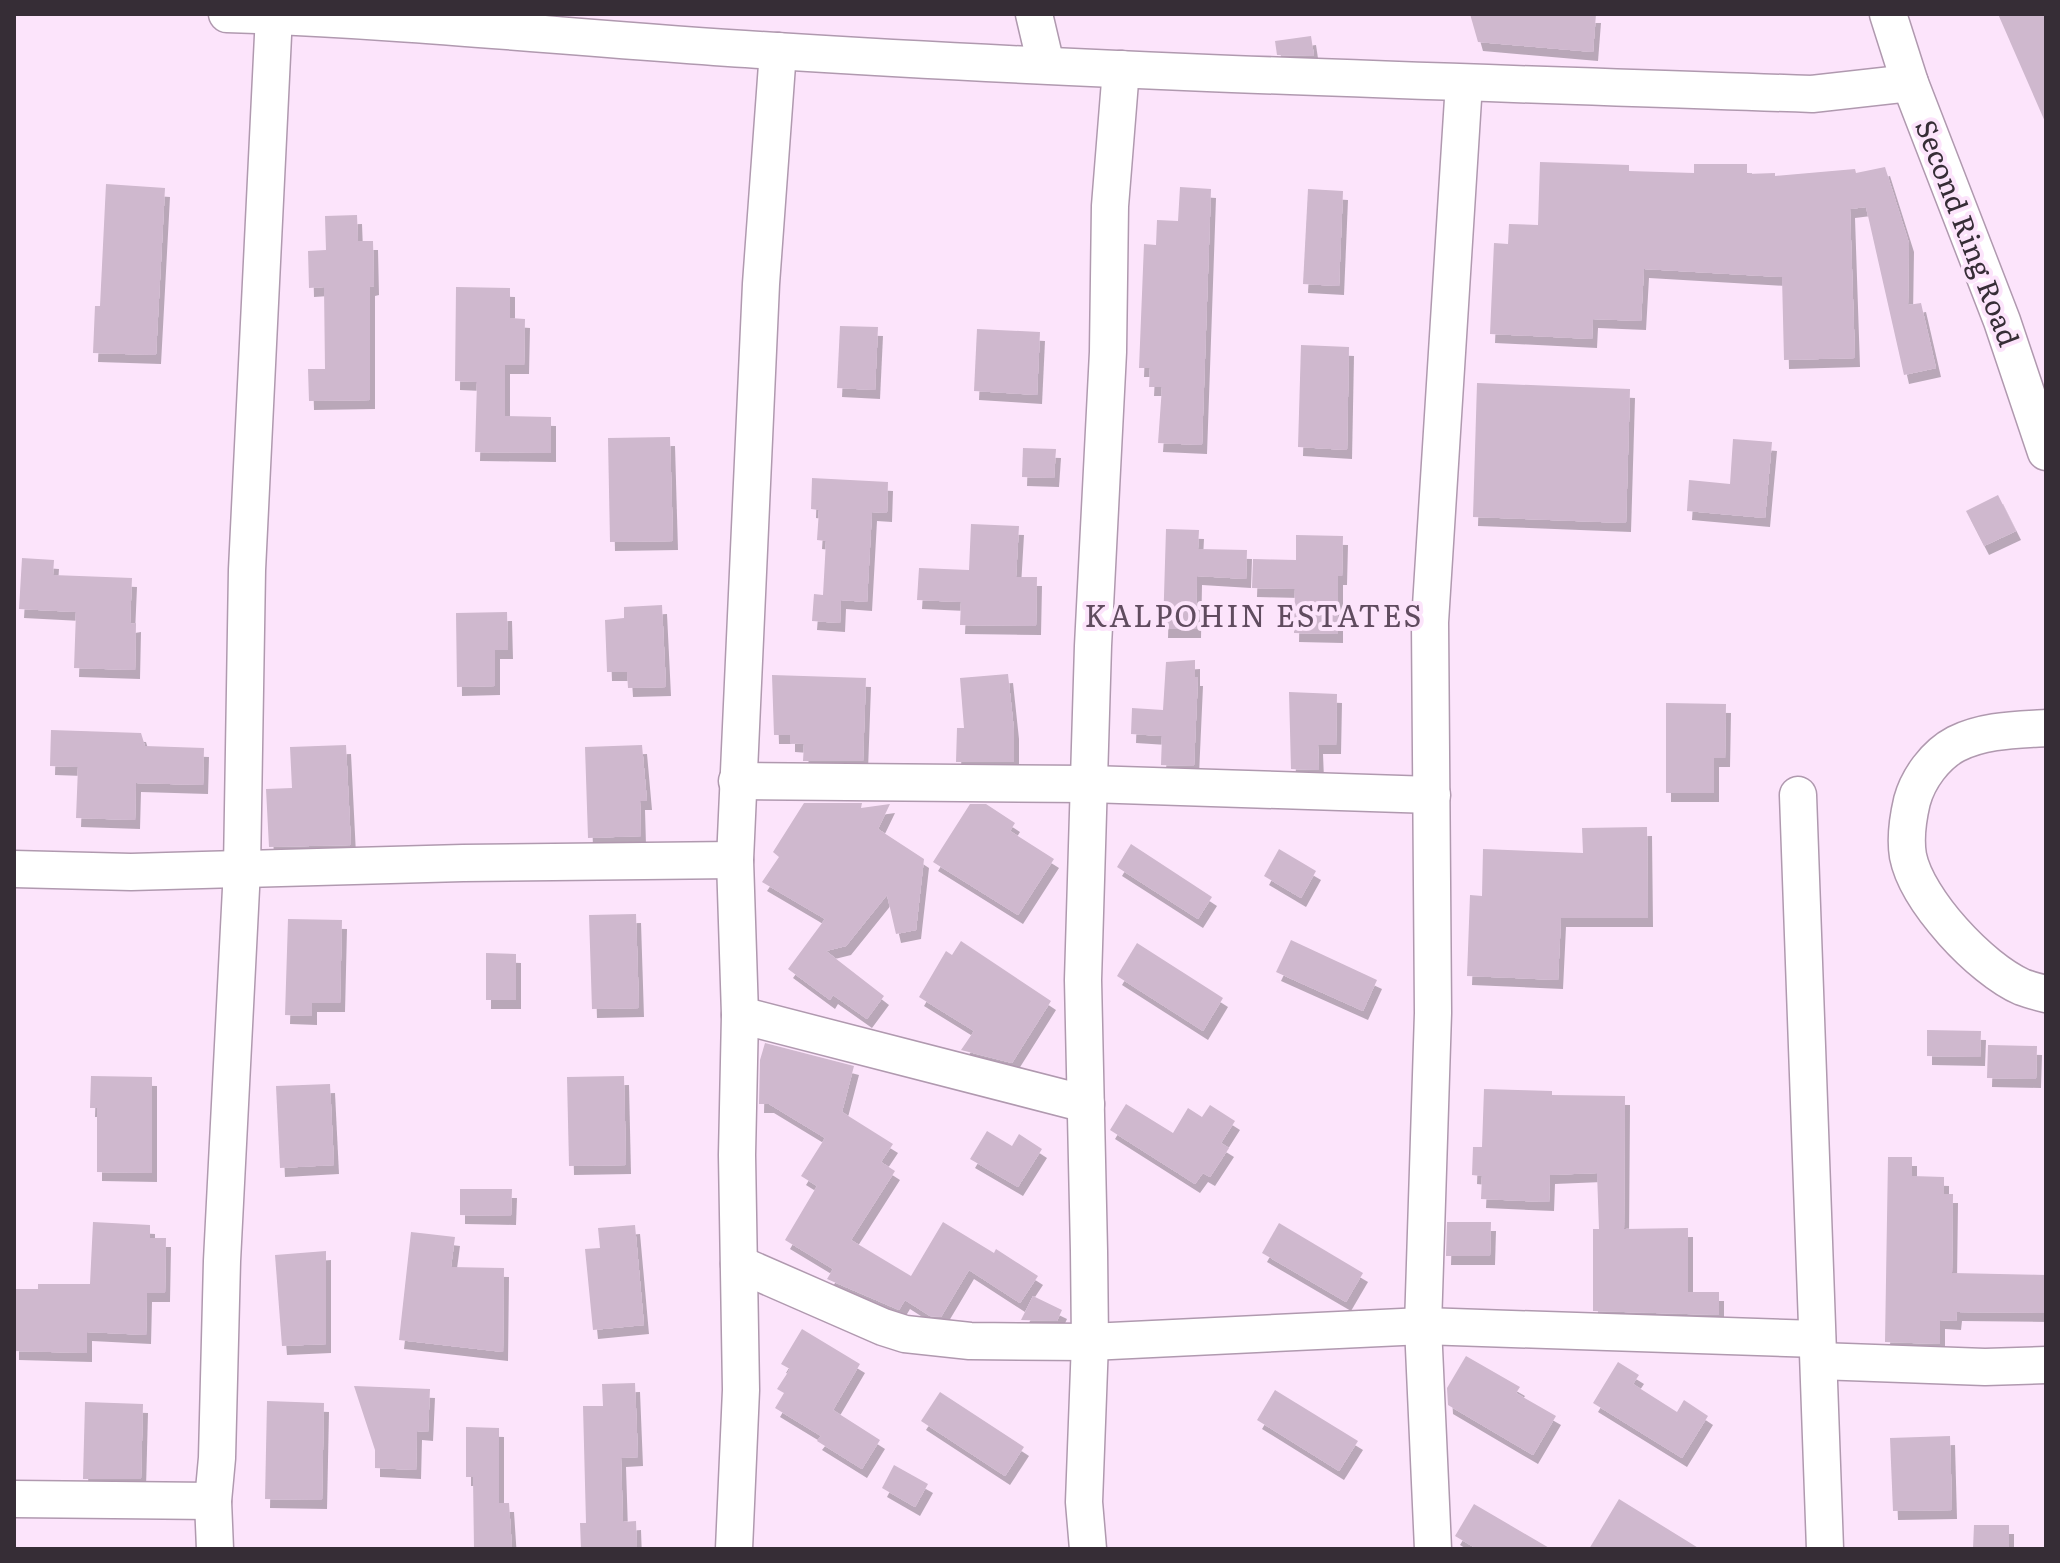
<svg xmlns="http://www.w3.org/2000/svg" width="2060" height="1563" viewBox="0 0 2060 1563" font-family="Literata,serif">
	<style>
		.building { fill: #cfb8ce; filter: url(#shadow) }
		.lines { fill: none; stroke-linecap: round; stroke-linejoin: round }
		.minor-casing { stroke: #b099af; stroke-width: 39 }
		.minor { stroke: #fff; stroke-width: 36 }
		.labels { text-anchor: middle; stroke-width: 8; stroke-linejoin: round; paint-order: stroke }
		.street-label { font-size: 28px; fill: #362d36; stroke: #fce4fb }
		.neighbourhood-label { font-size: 30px; letter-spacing: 2px; fill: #604c5f; stroke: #fce4fb }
	</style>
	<defs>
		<filter id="shadow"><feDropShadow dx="5" dy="9" stdDeviation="0" flood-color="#0004"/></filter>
	</defs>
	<rect width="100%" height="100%" fill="#fce4fb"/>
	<!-- building -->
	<g class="building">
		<polygon points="1470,14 1596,14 1593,52 1478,42"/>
		<polygon points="1998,14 2046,14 2046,124"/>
		<polygon points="1311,36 1314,56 1277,55 1275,41"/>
		<polygon points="1540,162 1629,165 1629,171 1694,173 1694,164 1747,164 1747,174 1775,173 1775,176 1855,169 1856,173 1885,167 1909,243 1908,305 1921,303 1936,368 1904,375 1866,207 1850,209 1855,358 1784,360 1782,277 1644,269 1641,321 1593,319 1592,339 1490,334 1494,243 1508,244 1509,224 1538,225"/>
		<polygon points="106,184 165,188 156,355 93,353 95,306 100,306"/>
		<polygon points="1180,187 1211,189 1202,445 1158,443 1162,387 1149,387 1150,368 1139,368 1144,244 1156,245 1157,220 1178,221"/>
		<polygon points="1308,189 1343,191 1339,286 1303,284"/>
		<polygon points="357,215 358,241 373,241 374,286 370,287 370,400 309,401 308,369 325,369 324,287 309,288 308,251 326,250 325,216"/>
		<polygon points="456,287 510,288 510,318 525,319 524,365 505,365 505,416 551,417 551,453 475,452 477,382 455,381"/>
		<polygon points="840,326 878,327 875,390 837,388"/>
		<polygon points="977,329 1040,332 1037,395 974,391"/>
		<polygon points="1301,345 1349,347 1347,450 1298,447"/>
		<polygon points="1477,383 1630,389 1626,523 1473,517"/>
		<polygon points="670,437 673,541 610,542 608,438"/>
		<polygon points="1733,439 1772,442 1765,518 1687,511 1689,480 1730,484"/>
		<polygon points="1023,448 1056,449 1054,478 1022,477"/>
		<polygon points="812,478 888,482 887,513 872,512 867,602 841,600 840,623 812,621 814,594 823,595 826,541 817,540 819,510 811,509"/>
		<polygon points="1998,495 2016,531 1984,546 1966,511"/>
		<polygon points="971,524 1019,526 1016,577 1037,577 1036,626 960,625 961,602 917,600 919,568 969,570"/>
		<polygon points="1166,529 1199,530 1198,549 1247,550 1246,579 1197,576 1196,629 1163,629"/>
		<polygon points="1296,535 1343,536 1342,576 1338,576 1338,634 1294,633 1295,589 1252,588 1253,559 1296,560"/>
		<polygon points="22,558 54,560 53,575 132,578 130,624 136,623 135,670 74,668 76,612 19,609"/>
		<polygon points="662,605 666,687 628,688 627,672 607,672 605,620 624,618 624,607"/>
		<polygon points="507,612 508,650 495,650 495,686 457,687 456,613"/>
		<polygon points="1195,660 1195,677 1198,677 1194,766 1161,765 1162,736 1131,734 1132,708 1163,710 1166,662"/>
		<polygon points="1008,674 1014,730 1014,762 956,762 957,728 964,728 960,678"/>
		<polygon points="772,675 866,678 863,761 803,761 804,744 790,743 790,735 774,735"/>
		<polygon points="1289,692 1337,694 1336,745 1318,745 1319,770 1291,769"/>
		<polygon points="1666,703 1726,704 1725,758 1714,758 1714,793 1666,793"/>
		<polygon points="51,730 141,733 145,746 204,748 203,785 136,783 135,820 76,818 78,767 50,766"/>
		<polygon points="346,745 351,845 269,847 266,789 292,788 290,747"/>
		<polygon points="642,745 647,801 640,801 641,836 588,838 585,747"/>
		<polygon points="804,803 862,803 861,808 890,804 878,829 924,859 916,930 896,934 887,895 846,946 826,951 884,996 867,1019 833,995 830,1000 788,969 825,919 762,882 779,857 773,852"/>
		<polygon points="970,804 986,804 1015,823 1010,831 1054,859 1018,915 933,862"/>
		<polygon points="1647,827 1648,918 1561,918 1558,980 1467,976 1470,895 1482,896 1483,849 1583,853 1582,828"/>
		<polygon points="1131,844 1212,897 1198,919 1117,867"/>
		<polygon points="1279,849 1316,871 1301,898 1264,876"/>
		<polygon points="636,914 639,1008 592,1009 589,915"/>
		<polygon points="288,919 342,920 340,1003 312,1003 312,1016 285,1015"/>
		<polygon points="1291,940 1377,980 1363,1011 1276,972"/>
		<polygon points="961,941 1051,1001 1012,1063 961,1050 974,1031 919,997 946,951 952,955"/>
		<polygon points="1137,943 1223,998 1203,1031 1117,976"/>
		<polygon points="486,953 516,954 516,1000 486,1000"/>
		<polygon points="1927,1030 1981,1031 1980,1057 1927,1056"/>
		<polygon points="765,1043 854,1066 842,1112 893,1144 881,1162 895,1171 851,1240 911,1276 943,1222 994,1253 996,1249 1038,1276 1020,1303 969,1270 941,1317 930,1316 905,1300 899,1310 827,1279 833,1269 785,1240 817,1186 801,1176 825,1138 769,1104 759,1104 760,1060"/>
		<polygon points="1988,1045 2037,1046 2036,1079 1987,1078"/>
		<polygon points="91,1076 152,1077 152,1173 97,1172 97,1108 90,1108"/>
		<polygon points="624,1076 626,1165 569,1166 567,1077"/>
		<polygon points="330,1084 334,1165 280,1168 276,1086"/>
		<polygon points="1484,1089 1552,1091 1552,1095 1625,1096 1624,1229 1688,1228 1688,1292 1719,1292 1719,1315 1593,1311 1593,1229 1599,1229 1597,1173 1550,1175 1549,1202 1481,1199 1482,1176 1472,1175 1473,1147 1482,1147"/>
		<polygon points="1126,1104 1173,1133 1188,1108 1202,1117 1210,1105 1235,1121 1221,1143 1229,1148 1210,1177 1203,1173 1195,1184 1110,1130"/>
		<polygon points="987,1131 1012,1146 1019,1134 1042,1149 1018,1187 970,1159"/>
		<polygon points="1888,1157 1912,1157 1912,1176 1944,1177 1944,1194 1953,1194 1952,1273 2046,1275 2046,1313 1957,1312 1956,1321 1940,1320 1940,1344 1885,1342"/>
		<polygon points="460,1189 512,1189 511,1216 460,1215"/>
		<polygon points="93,1222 150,1225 150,1238 166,1238 165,1293 147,1293 146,1335 87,1332 87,1353 14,1351 14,1289 38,1289 38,1284 90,1284"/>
		<polygon points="1447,1222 1491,1222 1490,1256 1446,1256"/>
		<polygon points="1279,1223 1363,1273 1346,1302 1262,1253"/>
		<polygon points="635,1225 644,1325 593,1330 585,1249 600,1248 598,1228"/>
		<polygon points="411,1232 455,1237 451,1267 504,1268 503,1352 399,1340"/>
		<polygon points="326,1251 326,1344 282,1346 275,1255"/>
		<polygon points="1033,1296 1062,1310 1057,1321 1021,1320"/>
		<polygon points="802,1329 860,1364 833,1410 880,1440 862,1469 817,1441 821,1436 775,1408 784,1393 777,1389 790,1369 781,1364"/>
		<polygon points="1466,1356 1520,1387 1516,1393 1556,1416 1533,1455 1448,1405 1447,1388"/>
		<polygon points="1618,1362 1639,1375 1633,1384 1677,1412 1684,1400 1708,1416 1682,1458 1593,1403"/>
		<polygon points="635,1383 638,1457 621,1458 623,1522 636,1521 637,1549 581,1549 580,1523 586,1523 583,1406 603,1406 602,1384"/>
		<polygon points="354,1386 430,1389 428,1432 417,1431 416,1470 375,1468 375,1450"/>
		<polygon points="1275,1390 1358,1441 1339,1471 1257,1420"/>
		<polygon points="940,1392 1024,1447 1005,1476 921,1421"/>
		<polygon points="267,1401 324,1403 322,1500 265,1499"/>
		<polygon points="85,1402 143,1404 141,1479 83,1479"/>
		<polygon points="466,1427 499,1428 499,1503 509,1503 512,1549 474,1549 473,1477 466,1477"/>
		<polygon points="1950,1436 1952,1510 1893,1511 1890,1438"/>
		<polygon points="894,1465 928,1484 915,1507 882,1488"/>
		<polygon points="1619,1499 1700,1549 1589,1549"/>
		<polygon points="1474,1504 1551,1549 1477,1549 1455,1536"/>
		<polygon points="1974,1525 2009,1525 2009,1549 1973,1549"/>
	</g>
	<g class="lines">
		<defs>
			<g id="minor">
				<path d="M227,14C410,20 593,40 776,51C1121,73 1467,82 1812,94L1910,83"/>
				<polyline points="1034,14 1046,65"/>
				<polyline points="1888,14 1910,83 2002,321 2046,452"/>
				<path d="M2046,728C2015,730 1984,730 1956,744C1935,755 1918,779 1912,801C1908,818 1905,838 1908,856C1917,901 1981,969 2022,987C2030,990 2038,992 2046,994"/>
				<polyline points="737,781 1089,784 1432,795"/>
				<polyline points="1798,795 1825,1549"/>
				<polyline points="14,869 131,872 463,863 735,860"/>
				<polyline points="740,1015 1086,1104"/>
				<polyline points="739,1264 883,1327 905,1334 970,1341 1090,1342 1423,1326 1817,1339"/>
				<polyline points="1819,1361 1985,1367 2046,1365"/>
				<polyline points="14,1499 213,1501"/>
				<polyline points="215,1549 213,1501 217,1458 222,1261 242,869 247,570 274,15"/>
				<polyline points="734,1549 741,1390 737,1155 740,1015 735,860 761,284 778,51"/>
				<polyline points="1088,1549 1084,1502 1090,1342 1089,1251 1083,980 1093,646 1108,352 1110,206 1121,69"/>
				<polyline points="1433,1549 1423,1326 1433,1013 1430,622 1464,83"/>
			</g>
		</defs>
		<!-- minor casing -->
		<use href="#minor" class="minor-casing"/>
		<!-- minor -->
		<use href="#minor" class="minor"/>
	</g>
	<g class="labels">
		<!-- street labels -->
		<g class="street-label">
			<text transform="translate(1967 233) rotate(69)" y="10">Second Ring Road</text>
		</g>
		<!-- neighbourhood labels -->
		<g class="neighbourhood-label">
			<text x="1254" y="627">KALPOHIN ESTATES</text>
		</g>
	</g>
	<!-- border -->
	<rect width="2060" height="1563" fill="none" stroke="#362d36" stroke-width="32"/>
</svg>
